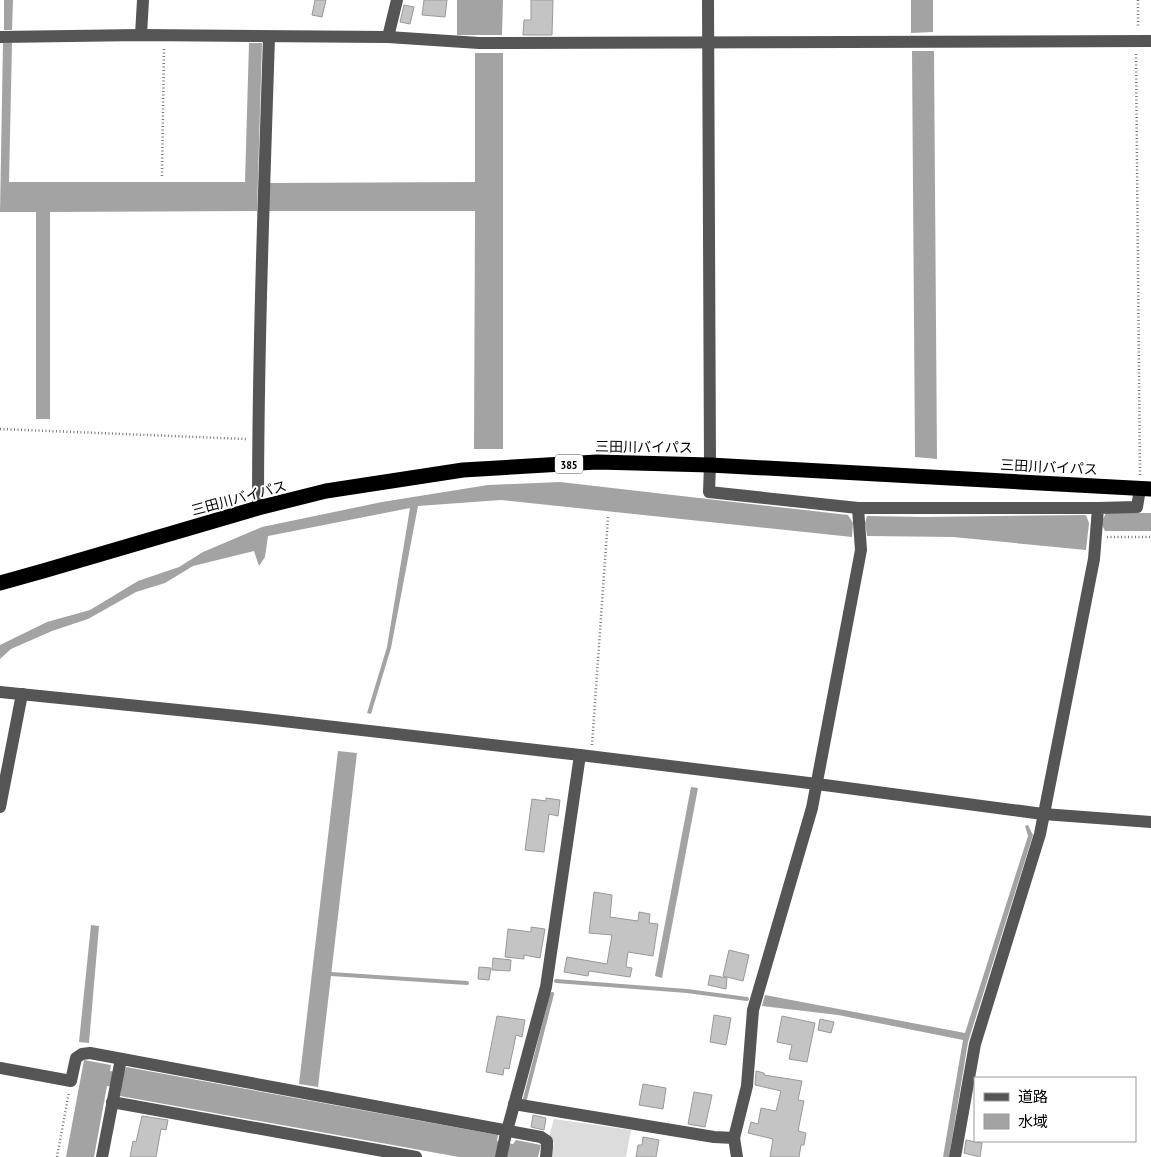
<svg xmlns="http://www.w3.org/2000/svg" width="1151" height="1157" font-family="'PT Sans Narrow','Noto Sans JP',sans-serif">
<style>
.green{fill:#dcdcdc}
.water{fill:#a3a3a3}
.lines{fill:none;stroke-linecap:round;stroke-linejoin:round}
.stream{stroke:#a3a3a3;stroke-width:4}
.building{fill:#c4c4c4;stroke:#999}
.path{stroke:#777;stroke-width:2.5;stroke-dasharray:1 2.5;stroke-linecap:butt}
.minor{stroke:#555;stroke-width:12}
.highway{stroke:#000;stroke-width:15}
.labels{text-anchor:middle;dominant-baseline:central;stroke-width:4;stroke-linejoin:round;paint-order:stroke}
.shield{fill:#fff;stroke:#4c4c4c;stroke-width:1}
.shield-label{font-size:12px;font-weight:bold;fill:#000}
.street-label{font-size:14px;fill:#000;stroke:#fff}
</style>
<rect width="100%" height="100%" fill="#fff"/>
<!-- green -->
<path class="green" d="M554 1119 631 1130 626 1157H551L554 1143 549 1137Z"/>
<!-- water -->
<g class="water">
<path d="M4 0H13L12 30H4Z"/>
<path d="M457 0H503L502 35H457Z"/>
<path d="M911 0H933V32L911 33Z"/>
<path d="M3 43H12L9 182H245L249 43H262L257 211 50 212V419H36V212H0Z"/>
<path d="M912 51H934L937 459 915 457Z"/>
<path d="M475 53H503V449H474L475 211H267L268 183 475 182Z"/>
<path d="M560 482 848 515 853 523 852 537 501 500 418 506 391 648 371 714 367 713 387 647 410 508 268 536 265 557 259 566 254 551 193 566 165 583 136 592 88 619 52 631 11 649 0 659V645L47 622 90 610 138 581 179 567 203 552 262 527 382 502 488 485Z"/>
<path d="M1106 513H1151V531H1105L1101 523Z"/>
<path d="M1086 515 1089 523 1086 550 953 537 867 536 865 523 867 516 925 517Z"/>
<path d="M338 751 357 753 318 1087 299 1084Z"/>
<path d="M691 787 698 788 662 978 655 976Z"/>
<path d="M1028 825 1033 835 968 1042 949 1157H943L963 1040 838 1015 762 1006 765 995 965 1033 1028 836 1025 826Z"/>
<path d="M91 925 99 926 89 1043 79 1042Z"/>
<path d="M84 1060 111 1065 110 1071 124 1073 126 1067 498 1135 497 1141 513 1144 516 1140 541 1145 538 1157H459L120 1096 121 1088 107 1086 94 1157H66Z"/>
</g>
<g class="lines">
<!-- stream -->
<g class="stream">
<path d="M331 974 467 983"/>
<path d="M556 981 687 991 747 999"/>
<path d="M525 1099 552 994"/>
</g>
</g>
<!-- building -->
<g class="building">
<path d="M315 0H326L322 17 312 15Z"/>
<path d="M424 0H447L445 17 422 15Z"/>
<path d="M531 0H553L552 35H523L524 20H531Z"/>
<path d="M404 5 414 7 410 24 400 22Z"/>
<path d="M546 798 560 800 558 816 549 814 544 852 525 850 532 799 546 801Z"/>
<path d="M594 892 612 895 610 917 638 921 639 912 650 914 649 923 658 924 653 956 628 952 626 967 632 968 630 977 589 971 588 976 564 972 567 957 607 964 612 935 589 933Z"/>
<path d="M531 927 545 929 540 958 524 955V959L505 957 508 929 531 932Z"/>
<path d="M729 950 749 955 743 981 723 976Z"/>
<path d="M493 958 511 960 510 971 492 970Z"/>
<path d="M479 967 491 968 489 980 478 979Z"/>
<path d="M710 975 727 978 726 989 708 985Z"/>
<path d="M714 1015 731 1018 726 1045 710 1042Z"/>
<path d="M497 1016 525 1020 522 1037 516 1035 509 1069 504 1068 503 1075 486 1072Z"/>
<path d="M782 1016 815 1023 807 1062 789 1059 792 1045 777 1042Z"/>
<path d="M820 1019 834 1022 831 1033 818 1030Z"/>
<path d="M756 1071 764 1073V1075L802 1081 798 1100 804 1101 798 1131 806 1133 804 1145H801L799 1157H770L773 1139 748 1133 751 1122 758 1124 761 1108 776 1111 781 1091 755 1085Z"/>
<path d="M643 1084 666 1088 663 1109 639 1105Z"/>
<path d="M694 1092 712 1095 705 1127 688 1124Z"/>
<path d="M533 1115 546 1118 544 1130 531 1127Z"/>
<path d="M142 1116 168 1120 166 1130 161 1129 156 1157H130L133 1141 136 1142Z"/>
<path d="M643 1137 659 1140 656 1157H636L638 1145H642Z"/>
<path d="M966 1140 982 1143 980 1157 964 1153Z"/>
</g>
<g class="lines">
<!-- path -->
<g class="path">
<path d="M1138 0V28"/>
<path d="M1136 54 1140 476"/>
<path d="M162 176 164 47"/>
<path d="M0 429 246 439"/>
<path d="M1107 537H1151"/>
<path d="M592 745 608 517"/>
<path d="M57 1157 69 1092"/>
</g>
<!-- minor -->
<g class="minor">
<path d="M708 0 710 465 709 492 858 508 861 550 812 808 753 1010 747 1086 734 1138 737 1157"/>
<path d="M141 35 143 0"/>
<path d="M0 37 141 35 388 37 479 43 1151 41"/>
<path d="M388 37 397 0"/>
<path d="M258 508C258 351 264 194 269 37"/>
<path d="M858 508H1098"/>
<path d="M0 692 247 717 580 755 817 784 1043 814 1151 822"/>
<path d="M0 807 22 694"/>
<path d="M0 1068 71 1081 76 1058 82 1054 90 1053 541 1137 547 1141V1147L546 1157"/>
<path d="M112 1102 416 1157"/>
<path d="M514 1104 714 1137 734 1138"/>
<path d="M102 1157 121 1059"/>
<path d="M501 1157 505 1138 546 987 580 755"/>
<path d="M955 1157 975 1044 1040 834 1094 559 1098 508 1137 507 1140 489"/>
</g>
<!-- highway -->
<path class="highway" d="M0 583 43 571 258 508 326 491 463 470 597 462 710 465 1151 489"/>
</g>
<g class="labels">
<!-- shield labels -->
<rect class="shield" x="555" y="454.5" width="28" height="19" rx="4"/>
<g class="shield-label">
<text x="569" y="464">385</text>
</g>
<!-- street labels -->
<g class="street-label">
<text transform="translate(644 447) rotate(1)">三田川バイパス</text>
<text transform="translate(1049 467) rotate(3)">三田川バイパス</text>
<text transform="translate(239 498) rotate(-15)">三田川バイパス</text>
</g>
</g>
<!-- legend -->
<rect x="974" y="1077" width="162" height="65" fill="#ffffff" stroke="#999999"/>
<rect x="984" y="1093" width="25" height="8" fill="#555555" stroke="#999999"/>
<text x="1018" y="1102" font-size="15" fill="#000000">道路</text>
<rect x="984" y="1114" width="25" height="15" fill="#a3a3a3" stroke="#999999"/>
<text x="1018" y="1127" font-size="15" fill="#000000">水域</text>
</svg>
